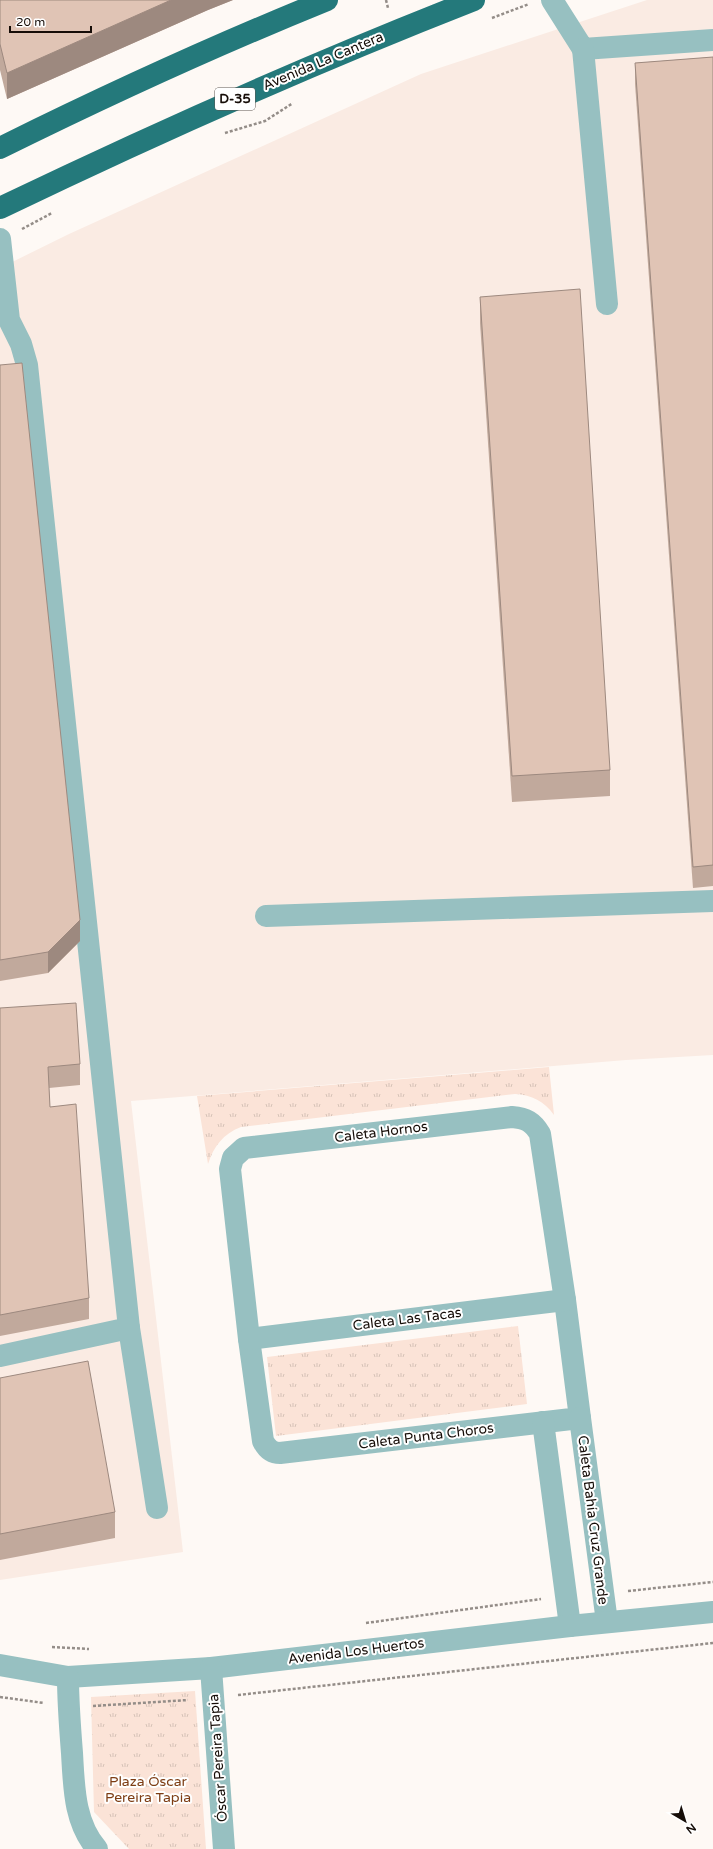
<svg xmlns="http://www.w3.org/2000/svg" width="713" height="1849" font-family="'Varela Round',sans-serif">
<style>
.built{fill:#faebe3}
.park{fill:url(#park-tufts)}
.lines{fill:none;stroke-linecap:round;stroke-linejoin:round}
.path{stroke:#948d88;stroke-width:2.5;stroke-dasharray:3 2;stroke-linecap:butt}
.minor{stroke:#97c0c1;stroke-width:22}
.highway{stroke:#24797b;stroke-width:22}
.wall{fill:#c1a99c}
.shaded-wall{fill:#9d897f}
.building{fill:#e0c4b5;stroke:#9d897f}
.labels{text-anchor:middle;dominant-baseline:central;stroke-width:4;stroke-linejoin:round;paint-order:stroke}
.shield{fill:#fff;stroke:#5c5652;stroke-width:1}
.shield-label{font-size:13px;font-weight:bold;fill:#160d08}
.street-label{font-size:14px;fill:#160d08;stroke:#fff}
.park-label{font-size:14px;fill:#7d3d14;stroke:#fff}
</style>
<defs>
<pattern id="park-tufts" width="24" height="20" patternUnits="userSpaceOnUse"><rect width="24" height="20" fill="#fbe3d7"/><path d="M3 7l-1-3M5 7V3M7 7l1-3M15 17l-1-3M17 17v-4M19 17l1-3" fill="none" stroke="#d6c2b7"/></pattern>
</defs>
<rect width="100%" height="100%" fill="#fef9f5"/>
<!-- built -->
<path class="built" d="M647 0H713V1055L626 1060 131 1101 183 1552 0 1580V268L69 234 421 74Z"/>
<!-- park -->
<g class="park">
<path d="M549 1067 554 1115C544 1101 532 1095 515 1094L241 1127C223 1134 214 1146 208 1164L197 1096Z"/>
<path d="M518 1326 527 1404 276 1436 267 1357Z"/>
<path d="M195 1691 206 1849H129L94 1812 91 1697Z"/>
</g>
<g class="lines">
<!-- path -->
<g class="path">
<path d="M386 0 388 8"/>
<path d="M492 18 529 4"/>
<path d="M225 133 265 121 293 103"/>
<path d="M22 229 52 213"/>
<path d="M628 1591 713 1582"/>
<path d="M366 1623 541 1599"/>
<path d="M52 1647 89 1649"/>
<path d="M238 1695 713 1643"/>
<path d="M0 1697 44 1703"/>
<path d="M93 1706 188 1700"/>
</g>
<!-- minor -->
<g class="minor">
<path d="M552 0 583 49 713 40"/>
<path d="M583 49 607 304"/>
<path d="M0 239 9 320 21 344 27 365 129 1328 0 1356"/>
<path d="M266 916 713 901"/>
<path d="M512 1117C526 1118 533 1122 540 1134L565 1300 580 1418 280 1453C272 1453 267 1449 263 1441L249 1339 230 1169 233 1158 244 1148Z"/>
<path d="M129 1328 157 1508"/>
<path d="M249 1339 565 1300"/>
<path d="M580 1418 607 1622"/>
<path d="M543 1422 570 1626"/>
<path d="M0 1665 68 1677 211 1668 570 1626 713 1612"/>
<path d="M211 1668 224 1849"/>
<path d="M68 1677C68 1702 70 1728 72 1753 74 1787 74 1822 97 1849"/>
</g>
<!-- highway -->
<g class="highway">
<path d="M0 148C107 95 216 45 327 0"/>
<path d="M0 208C156 133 313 63 474 0"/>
</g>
</g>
<!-- wall -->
<g class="wall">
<path d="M0 0H233L208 10 7 99 0 70Z"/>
<path d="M713 57V886L693 888 635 84V63Z"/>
<path d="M480 297 610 770V796L512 802 480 323Z"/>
<path d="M0 365 80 941 48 973 0 981Z"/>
<path d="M0 1008 80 1064V1085L49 1088 50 1107 89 1298V1319L0 1336Z"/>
<path d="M0 1378 115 1512V1538L0 1560Z"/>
</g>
<!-- shaded-wall -->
<g class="shaded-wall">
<path d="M171 0H233L208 10 7 99V73Z"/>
<path d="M80 920V941L48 973V952Z"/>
</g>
<!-- building -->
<g class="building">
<path d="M0 0H171L7 73 0 44Z"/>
<path d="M713 57V865L693 867 635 63Z"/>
<path d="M580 289 610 770 512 776 480 297Z"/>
<path d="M22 363 80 920 48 952 0 960V365Z"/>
<path d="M76 1003 80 1064 48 1067 50 1107 76 1104 89 1298 0 1315V1008Z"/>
<path d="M88 1361 115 1512 0 1534V1378Z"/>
</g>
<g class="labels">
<!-- shield labels -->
<rect class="shield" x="215" y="88" width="40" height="22" rx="3"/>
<g class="shield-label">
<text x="235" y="99">D-35</text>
</g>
<!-- street labels -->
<g class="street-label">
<text transform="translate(323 61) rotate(-23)">Avenida La Cantera</text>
<text transform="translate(381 1132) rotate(-7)">Caleta Hornos</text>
<text transform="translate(407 1319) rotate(-7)">Caleta Las Tacas</text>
<text transform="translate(426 1436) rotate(-7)">Caleta Punta Choros</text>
<text transform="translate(593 1520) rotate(83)">Caleta Bahía Cruz Grande</text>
<text transform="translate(356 1651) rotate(-7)">Avenida Los Huertos</text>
<text transform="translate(218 1758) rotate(-94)">Óscar Pereira Tapia</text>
</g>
<!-- park labels -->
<g class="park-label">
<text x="148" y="1781">Plaza Óscar<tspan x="148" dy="16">Pereira Tapia</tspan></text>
</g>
</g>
<!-- north arrow -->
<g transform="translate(685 1821) rotate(142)" stroke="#ffffff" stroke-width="3" paint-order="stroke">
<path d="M0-3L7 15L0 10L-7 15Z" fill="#160d08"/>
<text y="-6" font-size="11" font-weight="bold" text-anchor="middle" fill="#160d08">N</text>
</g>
<!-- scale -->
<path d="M10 26v6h81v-6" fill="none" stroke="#160d08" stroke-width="2"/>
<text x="16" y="26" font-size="12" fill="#160d08" stroke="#ffffff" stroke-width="3" paint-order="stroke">20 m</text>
</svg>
